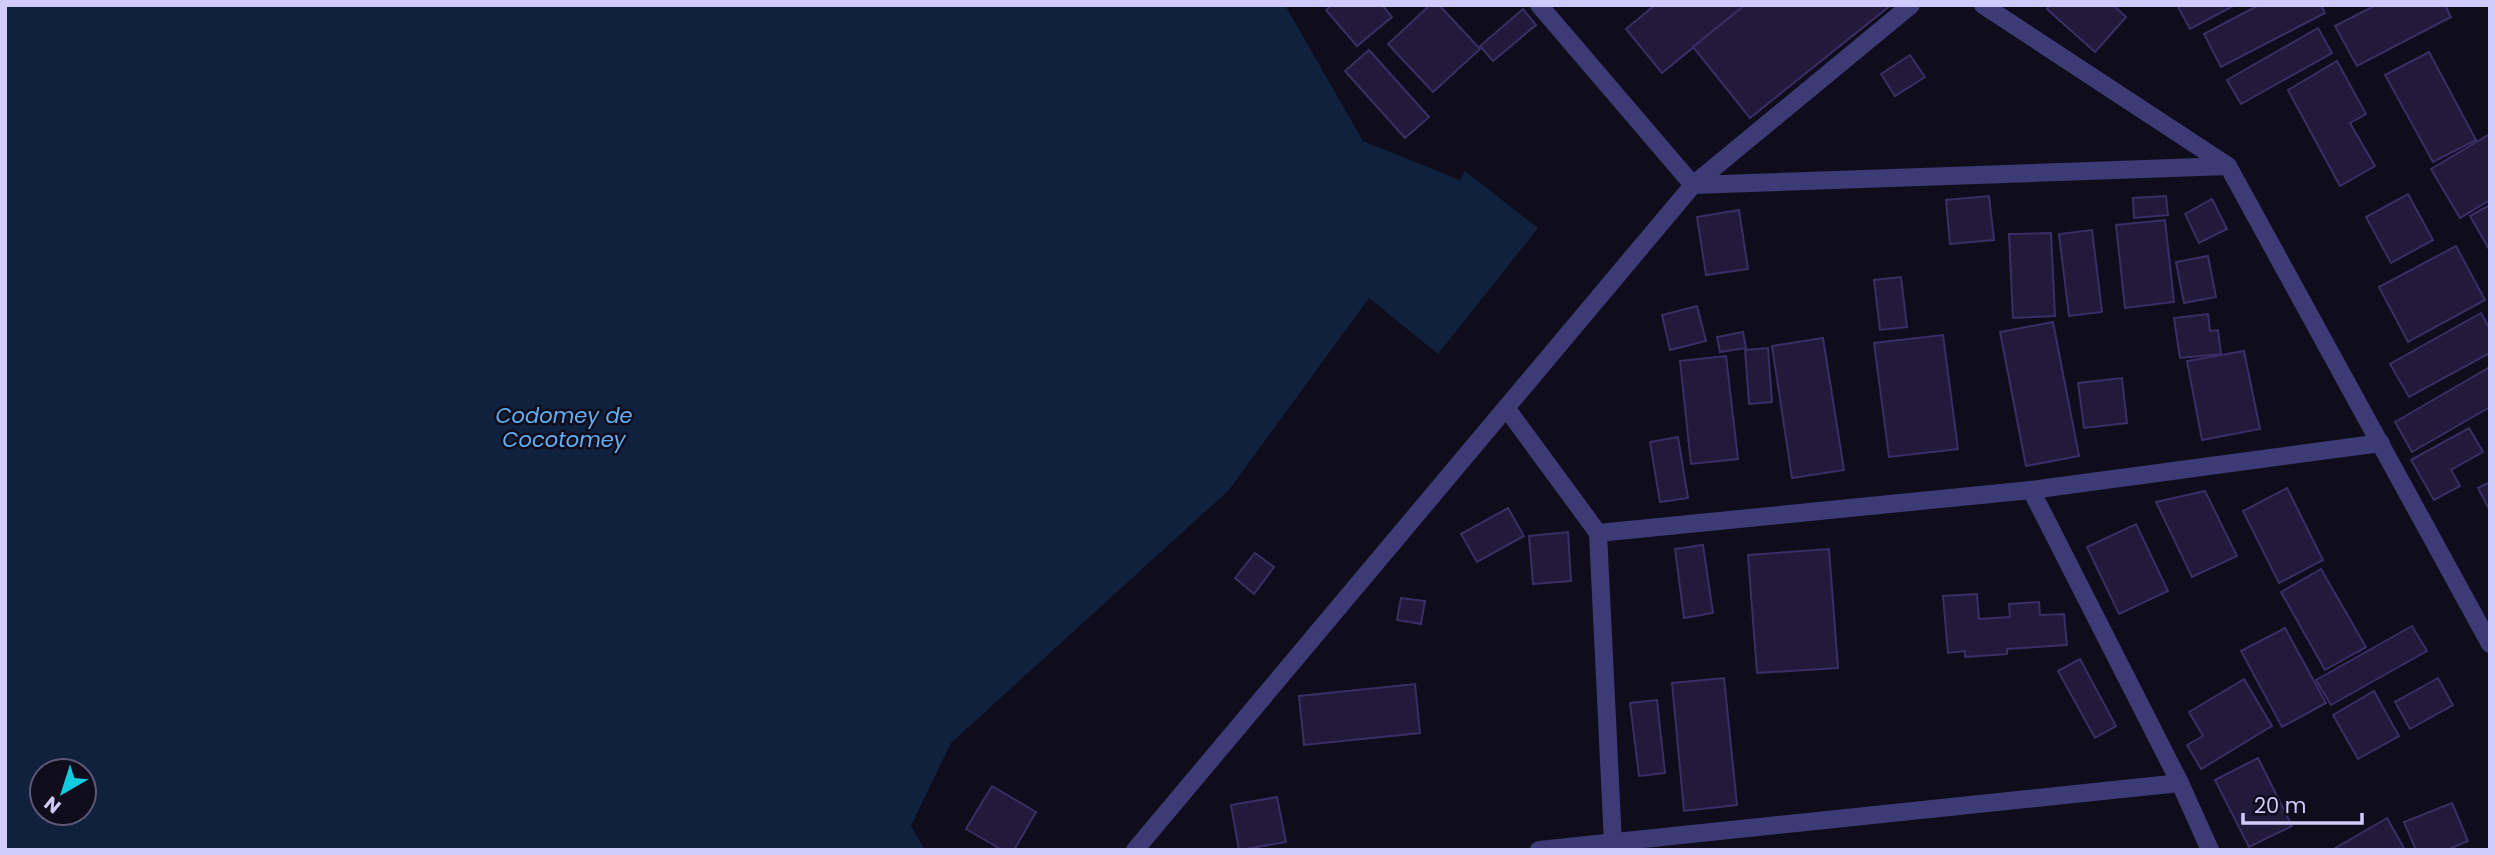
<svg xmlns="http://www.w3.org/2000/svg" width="2495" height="855" font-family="Poppins,sans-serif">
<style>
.water{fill:#0f213d;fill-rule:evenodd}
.building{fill:#211a3a;stroke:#392e65;stroke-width:2}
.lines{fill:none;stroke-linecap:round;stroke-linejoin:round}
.minor{stroke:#3d3b76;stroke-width:18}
.labels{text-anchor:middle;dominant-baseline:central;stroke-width:5;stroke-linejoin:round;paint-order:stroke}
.water-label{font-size:21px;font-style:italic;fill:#61aff3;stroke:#0f0c1b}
</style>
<rect width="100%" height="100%" fill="#0f0c1b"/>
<!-- water -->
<path class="water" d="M5 5H1285L1363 141 1460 180 1465 171 1538 228 1438 354 1369 298 1229 490 951 743 911 826 925 850H5ZM42 771H84V813H42Z"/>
<!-- building -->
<g class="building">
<path d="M1332 5H1382L1392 17 1357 46 1326 10Z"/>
<path d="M1430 5H1439L1480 49 1433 92 1388 44Z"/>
<path d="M1655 5H1745L1662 73 1626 29Z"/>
<path d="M1745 5H1891L1750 118 1693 47Z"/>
<path d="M2050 5H2113L2126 17 2095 52 2047 9Z"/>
<path d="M2177 5H2235L2190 29Z"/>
<path d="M2259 5H2321L2325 13 2221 67 2204 34Z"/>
<path d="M2376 5H2445L2451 17 2357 66 2335 26Z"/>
<path d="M1523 9 1536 25 1493 61 1480 46Z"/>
<path d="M2318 28 2332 53 2241 104 2227 80Z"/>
<path d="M1369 50 1429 117 1405 138 1345 71Z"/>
<path d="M2429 52 2476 140 2433 162 2385 75Z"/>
<path d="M1910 55 1925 77 1895 96 1881 74Z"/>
<path d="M2337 61 2366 114 2350 123 2375 166 2340 186 2288 90Z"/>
<path d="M2490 134V200L2460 218 2431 169Z"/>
<path d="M2408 194 2433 240 2391 263 2366 217Z"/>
<path d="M1989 196 1994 240 1950 244 1946 200Z"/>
<path d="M2166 196 2168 215 2134 218 2133 198Z"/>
<path d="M2212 199 2227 229 2199 243 2185 214Z"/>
<path d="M2490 205V251L2470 216Z"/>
<path d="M1739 210 1748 269 1706 275 1697 217Z"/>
<path d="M2165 220 2174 302 2125 308 2116 225Z"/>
<path d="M2092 230 2102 312 2069 316 2059 234Z"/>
<path d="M2051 233 2055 316 2013 318 2009 234Z"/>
<path d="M2456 246 2485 300 2408 342 2379 287Z"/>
<path d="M2208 256 2216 297 2184 303 2176 262Z"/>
<path d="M1901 277 1907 327 1880 330 1874 280Z"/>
<path d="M1697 306 1706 341 1670 350 1662 315Z"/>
<path d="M2481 313 2490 329V353L2409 397 2390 364Z"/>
<path d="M2208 314 2210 331 2218 330 2221 354 2180 358 2174 318Z"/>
<path d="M2053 322 2079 456 2026 466 2000 332Z"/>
<path d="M1743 332 1746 348 1720 352 1717 337Z"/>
<path d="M1943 335 1958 449 1889 457 1874 343Z"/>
<path d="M1823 338 1844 470 1792 478 1772 346Z"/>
<path d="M1768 348 1772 402 1749 404 1745 350Z"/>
<path d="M2244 351 2260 429 2202 440 2187 361Z"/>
<path d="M1726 356 1738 459 1691 464 1680 361Z"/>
<path d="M2490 367V407L2412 452 2395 422Z"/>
<path d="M2122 378 2127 423 2084 428 2078 383Z"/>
<path d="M2469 428 2483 452 2451 470 2460 486 2434 500 2411 460Z"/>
<path d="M1678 437 1688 498 1660 502 1650 442Z"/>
<path d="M2490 482V511L2478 488Z"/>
<path d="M2287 488 2323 560 2279 583 2243 511Z"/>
<path d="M2205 491 2237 556 2192 577 2156 502Z"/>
<path d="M1508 508 1524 536 1477 562 1461 534Z"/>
<path d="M2136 524 2168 591 2119 614 2087 547Z"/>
<path d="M1568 532 1571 581 1533 584 1529 536Z"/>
<path d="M1703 545 1713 613 1684 618 1675 549Z"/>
<path d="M1829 549 1838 668 1757 673 1748 555Z"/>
<path d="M1255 553 1274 567 1254 594 1235 578Z"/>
<path d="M2321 569 2366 647 2325 670 2281 592Z"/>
<path d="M1977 594 1979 619 2010 617 2009 604 2039 602 2040 615 2064 614 2067 645 2007 649V654L1965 657V651L1948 653 1943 596Z"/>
<path d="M1401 598 1425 601 1421 624 1397 620Z"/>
<path d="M2412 626 2427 651 2331 705 2316 680Z"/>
<path d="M2285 628 2326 703 2282 727 2241 651Z"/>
<path d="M2080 659 2116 726 2095 738 2058 671Z"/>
<path d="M1724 678 1737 805 1684 811 1672 683Z"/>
<path d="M2438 678 2453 705 2410 729 2395 702Z"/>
<path d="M2244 679 2272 726 2201 769 2187 745 2203 736 2189 712Z"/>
<path d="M1415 684 1420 733 1304 745 1299 696Z"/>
<path d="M2374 691 2399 736 2358 759 2333 715Z"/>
<path d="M1657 700 1665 773 1639 776 1630 703Z"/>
<path d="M2258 758 2292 826 2249 847 2215 780Z"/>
<path d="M992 786 1036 812 1014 850H1002L966 829Z"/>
<path d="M1277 797 1286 842 1239 850 1231 805Z"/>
<path d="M2452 803 2468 841 2447 850H2416L2404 822Z"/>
<path d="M2387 818 2405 850H2332Z"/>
</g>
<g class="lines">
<!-- minor -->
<g class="minor">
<path d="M1539 5 1693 185"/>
<path d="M1983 5 2228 166 2490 644"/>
<path d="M1693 185 2228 166"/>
<path d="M1507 409 1598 533 1613 843"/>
<path d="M2031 490 2180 783 2210 850"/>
<path d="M1598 533 2031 490 2381 443"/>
<path d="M1135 850 1693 185 1911 5"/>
<path d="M1539 850 2180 783"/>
</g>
</g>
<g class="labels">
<!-- water labels -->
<g class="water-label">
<text x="564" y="415">Codomey de<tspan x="564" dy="24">Cocotomey</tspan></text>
</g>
</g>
<!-- border -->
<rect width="2495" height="855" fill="none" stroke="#d0cbfb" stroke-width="14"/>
<!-- north arrow -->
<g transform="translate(63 792) rotate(219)"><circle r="33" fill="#0f0c1b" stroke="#5c5875" stroke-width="2"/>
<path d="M0-5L12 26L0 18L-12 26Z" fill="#12cbe0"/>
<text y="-10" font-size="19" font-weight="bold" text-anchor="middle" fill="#d0cbfb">N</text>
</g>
<!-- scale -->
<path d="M2243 813v10h119v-10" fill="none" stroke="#d0cbfb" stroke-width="3.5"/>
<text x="2254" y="813" font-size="21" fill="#d0cbfb" stroke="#0f0c1b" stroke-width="5" paint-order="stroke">20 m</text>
</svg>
